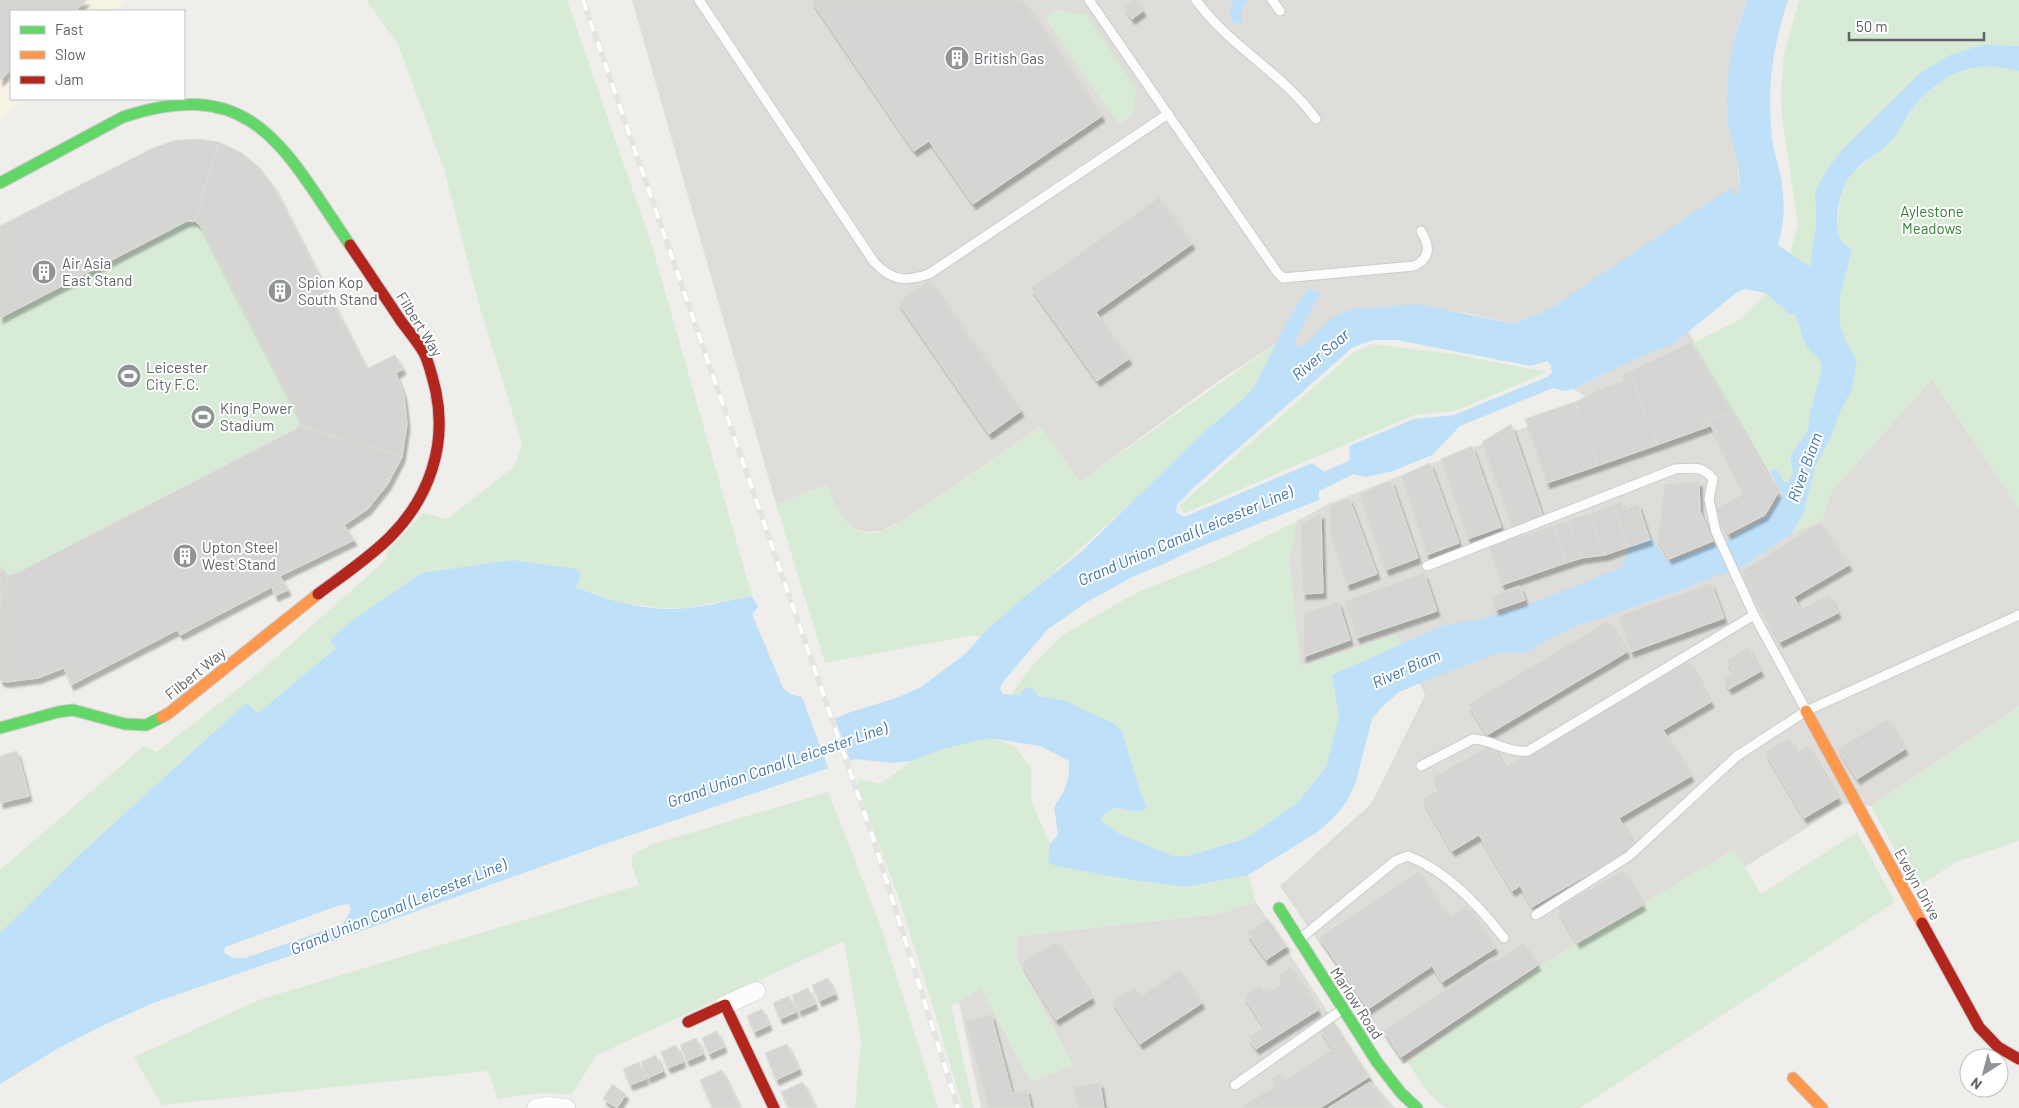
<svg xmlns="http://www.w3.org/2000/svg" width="2019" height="1108" font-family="Barlow,sans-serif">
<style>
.commercial{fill:#f7f3e4}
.industrial{fill:#dfddda}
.green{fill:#d8ebd6}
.water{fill:#bfe0f9;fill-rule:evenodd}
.pier{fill:#efeeea}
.building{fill:#d6d5d3;stroke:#deddd9;filter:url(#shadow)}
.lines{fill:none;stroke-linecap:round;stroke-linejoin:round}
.lane-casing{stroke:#cbcccc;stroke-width:11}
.street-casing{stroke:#cbcccc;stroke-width:19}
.fast-casing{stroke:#cacacb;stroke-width:13}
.slow-casing{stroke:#cacacb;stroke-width:13}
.jam-casing{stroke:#cacacb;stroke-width:13}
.lane{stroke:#fdfcfc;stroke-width:9}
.street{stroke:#fdfcfc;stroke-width:18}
.fast{stroke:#63d668;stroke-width:11}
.slow{stroke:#ff974d;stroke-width:11}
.jam{stroke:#b3261e;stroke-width:11}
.rail-casing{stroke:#e4e4e4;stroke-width:5.5}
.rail{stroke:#fff;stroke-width:4;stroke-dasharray:11;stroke-linecap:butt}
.labels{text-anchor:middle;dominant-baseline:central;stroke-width:4;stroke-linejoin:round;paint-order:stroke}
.poi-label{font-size:15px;fill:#5f6368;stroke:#fff;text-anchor:start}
.park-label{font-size:15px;fill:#348238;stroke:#fff}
.street-label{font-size:15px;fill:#5f6368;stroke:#fff}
.water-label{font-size:16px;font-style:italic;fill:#4174aa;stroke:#fff}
</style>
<defs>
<filter id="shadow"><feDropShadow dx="3" dy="5.5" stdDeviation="1" flood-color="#0004"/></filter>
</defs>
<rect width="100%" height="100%" fill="#efeeea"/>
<!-- commercial -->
<path class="commercial" d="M0 0H126L114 11H11V99H22L0 120Z"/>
<!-- industrial -->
<g class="industrial">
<path d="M632 0H1231L1230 4 1242 21V8L1250 0H1747L1736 30 1728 79 1738 166 1739 190 1735 198 1730 189 1551 308 1515 324 1467 313 1398 306 1366 308 1347 310 1330 319 1308 342 1298 347 1294 343 1319 293 1308 288 1293 311 1277 343 1218 381 1080 482 1040 427 901 521 882 531 865 532 856 529 842 519 836 509 827 485 776 504Z"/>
<path d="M1688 331 1782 494 1767 517 1723 541 1746 565 1792 533 1822 520 1831 492 1932 379 2019 508V706L1871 806 1844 804 1745 867 1734 850 1546 962 1403 1065 1280 886 1371 804 1425 695 1396 634 1300 666 1289 560 1297 521 1330 503 1593 401 1573 389 1633 360 1673 344Z"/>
<path d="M1256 902 1374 1083 1395 1108H981L959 1002 981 988 1031 1082 1073 1065 1018 962V936L1218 914Z"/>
</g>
<!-- green -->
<g class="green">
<path d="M366 0H567L652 246 752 596 685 608H661L622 603 583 590 512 560 452 570 375 606 350 622 336 648 258 713 246 703 79 855 0 933V870L144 746 157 752 262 670 388 558 385 554 423 513 447 519 515 466 522 444 478 301 444 169 397 42Z"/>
<path d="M1799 0H2019V46L1983 45 1919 74 1840 152 1824 174 1815 192 1816 224 1810 267 1790 254 1798 225 1782 117 1781 95 1784 54Z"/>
<path d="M1056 10 1087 15 1136 89 1133 115 1119 125 1045 18Z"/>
<path d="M1971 67H2005L2019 71V508L1932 379 1831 492 1822 520 1792 533 1804 512 1815 467 1831 437 1840 412 1852 389 1857 360 1845 340 1840 324V296L1851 252 1840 239 1837 229 1841 193 1850 175 1890 142 1917 103 1942 79Z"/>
<path d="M197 139C234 145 252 157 274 187L367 368 395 355 403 369 396 373C401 389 408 407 407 425 406 456 391 490 367 510 360 515 352 520 344 525L354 540 281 576 288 590 275 596 272 587 180 635 176 630 71 685 63 668C44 676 22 685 0 680V226L152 149 173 141Z"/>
<path d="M1766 293 1789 314H1794C1801 324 1800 335 1806 345 1811 355 1820 355 1822 367L1810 413 1808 430 1790 456 1793 474 1788 482H1784L1781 475 1775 469 1770 472 1691 344 1739 320Z"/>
<path d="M1277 343 1254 387 1244 398 1203 433 1151 485 982 637 974 635 825 663 776 504 827 485C836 508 849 540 880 532 887 530 894 525 901 521L1041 427 1080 482Z"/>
<path d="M1372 344 1453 354 1547 372 1455 411 1414 415 1185 513 1181 510 1180 505 1354 352Z"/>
<path d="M1297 521 1289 560 1300 666 1396 634 1401 644 1333 675 1339 716 1326 767 1298 802 1253 834 1244 839 1188 856H1173L1118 833 1101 821 1102 816 1112 809H1124L1136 812 1147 808 1140 791 1122 731 1113 723 1064 700 1038 696 1035 693 1011 695 1031 667 1063 635 1134 594 1219 560Z"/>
<path d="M2019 706V841L1956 862 1916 888 1871 806Z"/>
<path d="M996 739 1014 746 1031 767V801L1050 844 1048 862 1133 880 1186 887 1248 875 1256 902 1218 914 1018 936V962L1073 1065 1031 1082 981 988 959 1002 951 1005 974 1108H963L934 1010 898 896 858 789V779L879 784C892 777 901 768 912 761 934 748 971 740 996 739Z"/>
<path d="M828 792 881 927 938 1108H855L861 1041 844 941 597 1055 571 1095C542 1091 526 1094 498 1099L488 1071 162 1105 134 1057 259 1000 639 885 631 864 633 855 650 845Z"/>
<path d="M1857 832 1895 902 1580 1108H1446L1429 1094 1407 1062 1546 962 1734 849 1761 894Z"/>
</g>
<!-- water -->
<g class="water">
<path d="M1231 0H1250L1242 8V22L1231 23 1230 10Z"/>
<path d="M1747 0H1788C1772 49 1767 88 1772 139 1774 155 1780 169 1782 184 1785 206 1784 224 1778 245L1810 267 1816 224 1815 192 1824 174 1840 152 1919 74 1950 55 1983 45 2019 46V71C1977 60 1946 70 1917 103 1906 115 1900 132 1889 143 1877 155 1861 162 1851 175 1840 187 1834 221 1839 236 1841 242 1848 246 1852 250L1840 296V324L1845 340 1857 360 1852 389 1840 412 1831 437 1815 467 1804 512 1792 533 1746 565 1640 605 1576 626 1546 640 1526 653H1500L1465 665 1399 692 1381 708 1372 719 1356 782 1347 801 1337 814 1319 831 1248 875 1186 887 1133 880 1056 866 1048 862 1050 844 1058 834 1054 807C1064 793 1071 778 1069 761L1040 746 996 739 980 740 942 749 912 761 893 763 855 759 602 845 350 935 153 1003 106 1024 57 1049 0 1084V933L79 855 246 703 258 713 336 648 330 640 350 622 422 573 512 560 576 569 581 575 576 587C610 602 650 612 687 608 709 606 730 600 752 596L758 607 752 614 783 688 790 694 802 697 815 727 848 713 896 698 921 687 964 655 987 630 1022 599 1082 551 1203 433 1244 398 1254 387 1293 311 1308 288 1320 293 1294 343 1298 347 1308 342 1330 319 1347 310 1366 308 1418 304 1515 324 1551 308 1730 188 1736 197C1747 171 1728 141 1727 114 1726 87 1729 55 1737 29 1740 19 1744 10 1747 0ZM1745 289 1766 293 1789 314H1794C1801 324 1800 335 1806 345 1811 355 1820 355 1822 367L1810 413 1808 430 1790 456 1793 474 1788 482H1784L1781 475 1775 468 1770 472 1782 494 1767 517 1723 541 1667 562 1653 538 1629 546 1622 567 1538 601 1478 620 1444 625 1332 675 1339 716 1326 767 1298 802 1253 834 1244 839 1188 856H1173L1118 833 1101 821 1102 816C1105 814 1109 810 1112 809 1125 805 1136 817 1147 808L1140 791 1122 731 1113 723 1064 700 1038 696 1031 687 1025 688 1020 695 1003 694 1000 689 1002 683 1048 629 1087 602 1134 576 1164 564 1197 548 1319 500V491L1353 474 1366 477 1393 471 1432 455 1460 426 1553 388 1565 391 1573 389 1633 360 1673 344 1736 293ZM1373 340H1396L1531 366 1547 361 1551 365 1552 373 1547 377 1454 415 1414 419 1349 446 1350 460 1324 472 1312 463 1184 517 1176 512 1177 505 1192 489 1353 347ZM349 904 351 910 343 924 245 958C237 958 230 959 224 952L225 947 337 906Z"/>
</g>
<!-- pier -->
<path class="pier" d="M801 694 804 695 817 724 834 716 851 763 829 771Z"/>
<!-- building -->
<g class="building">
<path d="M0 0H87L75 11H11V70L0 81Z"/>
<path d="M811 0H1023L1102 116 973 204 929 141 914 151Z"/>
<path d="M1133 0H1136L1143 11 1132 19 1124 7Z"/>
<path d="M197 139 219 142 195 221H187L0 318V226L151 149 173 141Z"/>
<path d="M219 142 242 153 260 168 274 187 367 369 395 355 403 369 396 373 404 396 407 424 402 457 299 425V418L201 227 195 221Z"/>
<path d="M1159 197 1192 244 1096 312 1129 359 1097 381 1031 288Z"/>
<path d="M930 280 1021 411 989 434 898 302Z"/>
<path d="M1691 342 1732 411 1708 420 1710 426 1657 445 1630 371Z"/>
<path d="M1630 371 1657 445 1597 466 1575 402 1602 388 1623 381 1621 375Z"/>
<path d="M1575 402 1597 466 1547 483 1525 419Z"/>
<path d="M1732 411 1778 493 1765 515 1728 534 1715 509 1745 493 1708 420Z"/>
<path d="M1511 424 1543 517 1512 527 1482 442Z"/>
<path d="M299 425 402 457 388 484 368 509 344 525 354 540 280 576 288 590 275 596 272 587 180 635 177 630 71 685 64 668 38 678 6 682 0 680V601L8 575 17 573 296 429Z"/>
<path d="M1472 446 1501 527 1468 539 1441 459Z"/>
<path d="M1430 463 1459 543 1427 555 1401 476Z"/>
<path d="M1391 480 1418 558 1386 570 1359 494Z"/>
<path d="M1699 481 1700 511 1713 541 1669 559 1657 538 1665 484Z"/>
<path d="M1349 498 1377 574 1347 585 1330 532 1329 506Z"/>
<path d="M1622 502 1624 509 1638 504 1650 540 1628 547 1613 505Z"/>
<path d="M1613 505 1628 547 1605 555 1590 513Z"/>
<path d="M1321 513 1323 593 1303 594 1300 524Z"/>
<path d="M1590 513 1605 555 1582 558 1569 520Z"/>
<path d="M1569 520 1582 558 1566 563 1553 525Z"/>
<path d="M1820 522 1849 565 1794 597 1800 609 1829 595 1838 613 1780 642 1742 571Z"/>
<path d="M1553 525 1566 563 1502 585 1489 547Z"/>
<path d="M0 565 4 574 8 575 0 601Z"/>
<path d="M1424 573 1437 611 1357 638 1344 601Z"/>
<path d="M1711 583 1724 618 1631 652 1618 616Z"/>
<path d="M1520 586 1525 600 1496 610 1491 596Z"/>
<path d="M1338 601 1350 640 1303 657 1304 614Z"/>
<path d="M1608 621 1627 652 1487 735 1468 704Z"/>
<path d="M1748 648 1761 671 1729 689 1723 679 1734 673 1726 660Z"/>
<path d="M1688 661 1711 702 1663 730 1691 776 1619 818 1635 847 1532 907 1520 886 1512 891 1479 835 1452 851 1422 799 1440 789 1433 777 1492 744 1505 767Z"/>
<path d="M1887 719 1905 749 1857 779 1838 749Z"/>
<path d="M1789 738 1797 752 1808 746 1838 798 1804 818 1765 752Z"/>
<path d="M17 751 29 796 0 803V756Z"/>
<path d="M1623 870 1643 905 1577 943 1557 908Z"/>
<path d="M1418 871 1449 917 1467 905 1495 948 1442 982 1432 966 1368 1009 1319 937Z"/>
<path d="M1268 919 1287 946 1266 960 1247 933Z"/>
<path d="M1057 941 1092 998 1056 1020 1021 963Z"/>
<path d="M1523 943 1538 965 1401 1057 1384 1031 1492 958 1495 962Z"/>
<path d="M1291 967 1318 1010 1256 1049 1248 1037 1264 1027 1244 996 1260 986 1265 994 1283 983 1278 976Z"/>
<path d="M1180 970 1202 1003 1140 1044 1112 1001 1135 987 1141 996Z"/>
<path d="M828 978 835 994 819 1001 812 985Z"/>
<path d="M808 988 815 1004 799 1011 792 995Z"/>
<path d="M789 996 796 1012 780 1019 773 1003Z"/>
<path d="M762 1009 769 1025 754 1032 747 1016Z"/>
<path d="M991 1014 1012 1093 1027 1089 1031 1108H984L988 1106 965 1021Z"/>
<path d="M1333 1021 1369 1077 1320 1108H1240L1275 1086 1271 1080 1281 1073 1285 1080 1333 1049 1320 1029Z"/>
<path d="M717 1031 724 1047 709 1054 702 1038Z"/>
<path d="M696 1038 703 1054 687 1061 680 1045Z"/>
<path d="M787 1044 799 1069 776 1080 765 1053Z"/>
<path d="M676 1045 683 1062 668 1068 661 1052Z"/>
<path d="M656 1055 663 1071 648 1078 641 1062Z"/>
<path d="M639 1062 646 1079 630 1085 623 1069Z"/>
<path d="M722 1070 740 1108H713L700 1080Z"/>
<path d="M803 1082 816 1108H789L781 1092Z"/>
<path d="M1100 1082 1104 1108H1077L1073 1087Z"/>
<path d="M1370 1082 1387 1108H1328Z"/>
<path d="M612 1084 626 1094 617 1108 603 1099Z"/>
</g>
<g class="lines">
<defs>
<g id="lane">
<path d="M699 0 874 262C892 281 905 282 929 274L1168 114"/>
<path d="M1089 0 1277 272 1283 278 1414 266C1431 258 1430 246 1421 231"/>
<path d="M1196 0C1230 47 1284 74 1316 119"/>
<path d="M1272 0 1280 11"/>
<path d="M1427 566 1675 469C1693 468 1702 465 1713 479L1709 499 1716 532 1754 615 1806 710"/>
<path d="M1421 766 1473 739C1493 740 1508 753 1528 751L1754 615"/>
<path d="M1536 915 1629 856 1737 756 1806 711 2019 615"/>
<path d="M1301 938 1395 861 1408 856C1447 871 1479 906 1504 938"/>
<path d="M1235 1085 1343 1009"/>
</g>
<g id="street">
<path d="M725 1005 756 991"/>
<path d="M536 1108 548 1106 566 1108"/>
</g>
<g id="fast">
<path d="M0 183 123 117C255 73 285 151 350 245"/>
<path d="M0 728 58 712 73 710 125 724 146 725 162 717"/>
<path d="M1279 908 1377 1062 1401 1093 1417 1108"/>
</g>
<g id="slow">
<path d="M1806 711 1922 923"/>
<path d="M162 717 169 713 318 594"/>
<path d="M1793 1078 1822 1108"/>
</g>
<g id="jam">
<path d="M318 594C342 576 369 558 390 537 429 498 447 446 436 392 433 380 430 366 425 355 419 343 409 332 401 321 384 296 367 270 350 245"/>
<path d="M1922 923 1979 1027 1998 1047 2019 1059"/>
<path d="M688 1022 725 1005 774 1108"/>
</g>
</defs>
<!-- lane casing -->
<use href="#lane" class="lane-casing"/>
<!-- street casing -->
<use href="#street" class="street-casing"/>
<!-- fast casing -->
<use href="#fast" class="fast-casing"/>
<!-- slow casing -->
<use href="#slow" class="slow-casing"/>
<!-- jam casing -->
<use href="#jam" class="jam-casing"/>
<!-- lane -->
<use href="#lane" class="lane"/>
<!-- street -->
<use href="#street" class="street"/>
<!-- fast -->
<use href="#fast" class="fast"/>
<!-- slow -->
<use href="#slow" class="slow"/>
<!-- jam -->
<use href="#jam" class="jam"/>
<defs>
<path id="rail" d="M583 0 873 838 958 1108"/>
</defs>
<!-- rail casing -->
<use href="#rail" class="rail-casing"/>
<!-- rail -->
<use href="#rail" class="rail"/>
</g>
<!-- icons -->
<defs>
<symbol id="building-disc" viewBox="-11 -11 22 22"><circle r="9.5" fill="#919496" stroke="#fff"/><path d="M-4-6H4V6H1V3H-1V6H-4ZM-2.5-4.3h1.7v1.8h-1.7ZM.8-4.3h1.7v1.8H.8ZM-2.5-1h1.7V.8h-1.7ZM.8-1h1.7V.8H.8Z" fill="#fff"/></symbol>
<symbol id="stadium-disc" viewBox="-11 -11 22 22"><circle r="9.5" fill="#919496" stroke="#fff"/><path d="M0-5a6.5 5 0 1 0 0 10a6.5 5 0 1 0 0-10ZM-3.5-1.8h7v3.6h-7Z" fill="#fff"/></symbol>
</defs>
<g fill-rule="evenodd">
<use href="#building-disc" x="943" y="44" width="28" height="28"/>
<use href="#building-disc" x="30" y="258" width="28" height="28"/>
<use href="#building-disc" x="266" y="277" width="28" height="28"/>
<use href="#stadium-disc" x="115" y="362" width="28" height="28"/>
<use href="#stadium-disc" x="189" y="403" width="28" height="28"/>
<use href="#building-disc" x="171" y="542" width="28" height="28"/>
</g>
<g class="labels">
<!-- poi labels -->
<g class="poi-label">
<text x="974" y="58">British Gas</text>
<text x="62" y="263">Air Asia<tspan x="62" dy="17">East Stand</tspan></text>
<text x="298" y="282">Spion Kop<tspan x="298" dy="17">South Stand</tspan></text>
<text x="146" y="367">Leicester<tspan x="146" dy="17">City F.C.</tspan></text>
<text x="220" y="408">King Power<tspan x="220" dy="17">Stadium</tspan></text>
<text x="202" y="547">Upton Steel<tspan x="202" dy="17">West Stand</tspan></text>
</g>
<!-- park labels -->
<g class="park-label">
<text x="1932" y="211">Aylestone<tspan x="1932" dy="17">Meadows</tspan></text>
</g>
<!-- street labels -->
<g class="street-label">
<text transform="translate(420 324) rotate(58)">Filbert Way</text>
<text transform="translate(195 673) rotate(-39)">Filbert Way</text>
<text transform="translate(1918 884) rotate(61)">Evelyn Drive</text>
<text transform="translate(1357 1003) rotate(57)">Marlow Road</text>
</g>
<!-- water labels -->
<g class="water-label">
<text transform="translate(1320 354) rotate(-40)">River Soar</text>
<text transform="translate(1804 467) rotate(-70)">River Biam</text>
<text transform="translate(1185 535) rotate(-23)">Grand Union Canal (Leicester Line)</text>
<text transform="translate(1406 668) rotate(-24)">River Biam</text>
<text transform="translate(777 764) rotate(-19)">Grand Union Canal (Leicester Line)</text>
<text transform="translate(398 906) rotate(-22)">Grand Union Canal (Leicester Line)</text>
</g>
</g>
<!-- legend -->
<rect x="10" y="10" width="175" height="90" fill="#ffffff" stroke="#bfc1c3"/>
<rect x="20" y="26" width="25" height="8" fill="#63d668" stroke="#bfc1c3"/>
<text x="55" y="35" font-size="15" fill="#5f6368">Fast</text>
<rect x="20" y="51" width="25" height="8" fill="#ff974d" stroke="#bfc1c3"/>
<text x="55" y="60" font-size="15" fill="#5f6368">Slow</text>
<rect x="20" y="76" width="25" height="8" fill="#b3261e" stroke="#bfc1c3"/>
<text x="55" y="85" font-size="15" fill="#5f6368">Jam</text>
<!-- north arrow -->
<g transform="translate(1984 1073) rotate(216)"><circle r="24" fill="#ffffff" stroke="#bfc1c3"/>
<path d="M0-4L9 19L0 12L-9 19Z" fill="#919496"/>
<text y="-8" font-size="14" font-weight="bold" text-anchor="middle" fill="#5f6368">N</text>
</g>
<!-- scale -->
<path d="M1849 32v8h135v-8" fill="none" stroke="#5f6368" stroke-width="2.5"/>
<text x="1856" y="32" font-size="15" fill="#5f6368" stroke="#ffffff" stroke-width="4" paint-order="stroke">50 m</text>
</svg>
